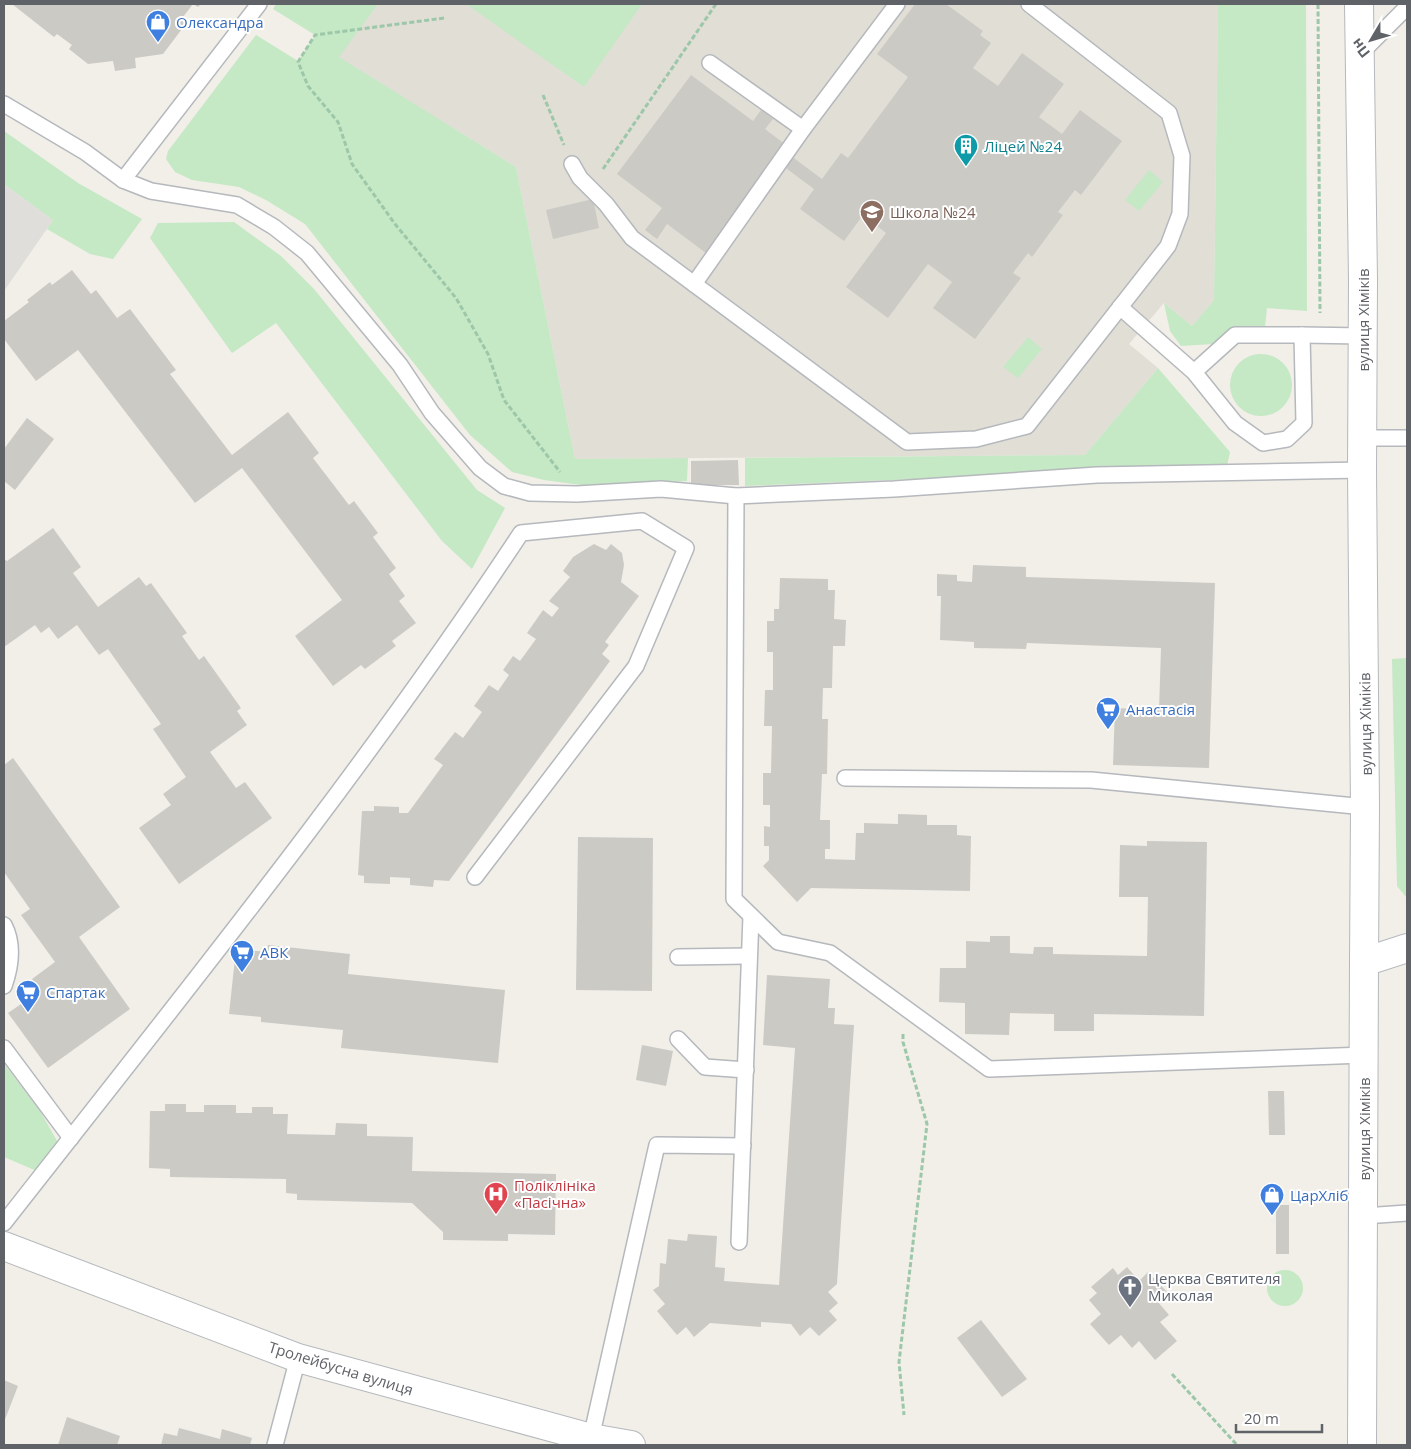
<svg xmlns="http://www.w3.org/2000/svg" width="1411" height="1449" font-family="'Open Sans',sans-serif">
<style>
.industrial{fill:#e0deda}
.education{fill:#e1ded6}
.green{fill:#c5e8c5}
.building{fill:#cccac5}
.lines{fill:none;stroke-linecap:round;stroke-linejoin:round}
.service-casing{stroke:#b5b8bc;stroke-width:18}
.minor-casing{stroke:#b5b8bc;stroke-width:30}
.tertiary-casing{stroke:#b5b8bc;stroke-width:30}
.path{stroke:#9cc7a9;stroke-width:3;stroke-dasharray:5 2.5;stroke-linecap:butt}
.service{stroke:#fff;stroke-width:15}
.minor{stroke:#fff;stroke-width:28}
.tertiary{stroke:#fff;stroke-width:28}
.labels{text-anchor:middle;dominant-baseline:central;stroke-width:4;stroke-linejoin:round;paint-order:stroke}
.shop-label{font-size:15px;fill:#366cbe;stroke:#fff;text-anchor:start}
.culture-label{font-size:15px;fill:#0d838f;stroke:#fff;text-anchor:start}
.education-label{font-size:15px;fill:#785e54;stroke:#fff;text-anchor:start}
.street-label{font-size:15px;fill:#5f6368;stroke:#fff}
.health-label{font-size:15px;fill:#be3a42;stroke:#fff;text-anchor:start}
.worship-label{font-size:15px;fill:#5b616d;stroke:#fff;text-anchor:start}
</style>
<rect width="100%" height="100%" fill="#f1efe8"/>
<!-- industrial -->
<path class="industrial" d="M4 184 53 220 4 291Z"/>
<!-- education -->
<path class="education" d="M378 4H1218L1214 300 1192 326 1164 303 1129 344 1158 368 1085 455 575 459 516 167 338 57Z"/>
<!-- green -->
<g class="green">
<path d="M276 4H378L339 57 516 167 575 459 688 458 687 481 589 486 544 480 512 472 470 435 305 224 266 200 239 187 192 180 175 172 166 159 168 151 256 35 298 61 315 35 273 9Z"/>
<path d="M466 4H642L584 87Z"/>
<path d="M1218 4H1306L1307 311 1267 308 1265 327 1231 329 1213 344 1181 346 1170 331 1164 303 1192 326 1214 300Z"/>
<path d="M4 131 78 183 142 219 113 259 90 254 47 229 53 220 4 184Z"/>
<path d="M1149 170 1163 182 1139 211 1125 200Z"/>
<path d="M234 222 281 256 314 289 477 490 505 508 472 569 442 541 276 323 232 353 150 238 158 223Z"/>
<path d="M1028 337 1042 349 1018 378 1003 367Z"/>
<circle cx="1261" cy="385" r="31"/>
<path d="M1158 368 1230 452 1227 466 745 486V458L1085 455Z"/>
<path d="M1407 658V898L1397 886 1392 659Z"/>
<path d="M4 1064 40 1111 60 1146 39 1172 4 1157Z"/>
<circle cx="1285" cy="1288" r="18"/>
</g>
<!-- building -->
<g class="building">
<path d="M12 4H201L198 7 193 4 183 17 188 21 163 54 135 58 136 68 115 71 113 61 88 64 69 49 72 45 57 34 54 37Z"/>
<path d="M915 4H946L983 31 980 35 991 43 973 68 998 86 1022 53 1064 84 1039 117 1062 134 1080 110 1122 141 1081 195 1075 190 1058 212 1063 215 1032 257 1028 253 1013 273 1021 278 975 339 933 308 952 282 928 264 888 318 846 287 886 233 863 215 844 241 800 209 814 189 775 160 706 253 667 224 657 239 645 230 662 208 617 174 691 75 753 121 761 110 773 119 765 129 786 145 783 150 822 179 841 153 848 158 908 77 877 54Z"/>
<path d="M593 199 599 228 553 239 546 210Z"/>
<path d="M72 270 91 294 96 290 117 318 130 309 176 370 170 374 232 455 288 412 319 453 313 458 349 505 354 501 378 533 373 537 396 568 389 574 405 596 399 601 416 623 392 641 396 646 365 669 361 665 333 686 295 636 342 600 242 468 195 503 78 350 36 381 4 339V321L29 302 27 300 50 282 52 285Z"/>
<path d="M27 418 54 439 15 490 4 481V449Z"/>
<path d="M738 460 739 485H691V461Z"/>
<path d="M53 528 81 567 73 573 98 607 139 577 146 586 151 583 187 633 182 636 199 660 204 656 241 708 237 711 247 725 210 752 236 788 245 782 272 818 179 884 139 828 171 805 163 794 186 777 153 729 161 724 108 649 99 655 77 625 58 639 49 627 41 633 35 625 4 647V559L7 561Z"/>
<path d="M594 544 606 550 611 544 622 553 624 565 621 582 639 596 605 642 609 645 602 654 610 661 449 881 434 880 433 887 410 885V878L390 877V884L364 883V876L358 875 362 811H374V806L399 807V813H408L443 765 434 759 455 732 463 738 482 712 474 706 489 685 498 691 509 675 503 670 513 656 520 661 536 639 527 633 543 610 552 617 559 608 549 601 570 577 563 571 573 557Z"/>
<path d="M973 565 1026 567V577L1215 583 1209 768 1113 765 1115 708 1159 710 1161 648 1027 643 1026 649 974 648V642L940 640 941 596H937V574L957 575V581L972 582Z"/>
<path d="M780 578 828 579V590H835L834 619 846 620 845 646H833L832 688H823L822 719H828L827 774H822L820 820H830V849H825V859L855 860 856 833H864V823L898 824V814L927 815V825H957V835L971 836 970 891 811 888 797 902 763 866 769 860V846H764V826L770 827V805H763V773H771L772 726H764L765 690H773V652H767V621H774V609H779Z"/>
<path d="M13 758 120 907 79 937 130 1009 48 1068 8 1013 40 991 32 979 55 962 21 915 30 909 4 872V765Z"/>
<path d="M578 837 653 838 652 991 576 990Z"/>
<path d="M1147 841 1207 842 1204 1016 1094 1014V1031H1054V1014L1010 1013 1009 1035 965 1034V1003L939 1002 940 968H966V941L990 942V936H1010V953L1033 954 1034 947H1053V954L1147 956 1148 897H1119L1120 845 1147 846Z"/>
<path d="M268 945 350 954 348 974 505 990 498 1063 341 1048 343 1030 261 1022V1017L229 1014 236 949 267 952Z"/>
<path d="M767 975 830 979 828 1008H835L834 1024 854 1025 837 1284 828 1292 838 1303 829 1311 837 1320 819 1336 810 1327 800 1336 791 1324 761 1322V1327L710 1323 694 1337 686 1327 677 1335 657 1311 665 1304 653 1290 659 1286 660 1263 666 1264 668 1239 687 1241 688 1234 717 1236 715 1267 725 1268 724 1281 779 1285 795 1048 763 1045Z"/>
<path d="M642 1045 673 1051 666 1086 636 1080Z"/>
<path d="M1268 1091H1284L1285 1135H1269Z"/>
<path d="M165 1104H186V1112H204V1105H236V1113H252V1107H273V1114H288L287 1134 335 1135 336 1123 367 1124V1136L413 1137 412 1171 556 1174 555 1235 508 1234V1241L443 1240V1232L412 1203 297 1200V1194L286 1193V1179L170 1177V1169L149 1168 150 1111H165Z"/>
<rect x="1276" y="1205" width="13" height="49"/>
<path d="M1127 1267 1139 1281 1148 1272 1168 1293 1158 1302 1169 1315 1160 1322 1177 1341 1155 1360 1139 1341 1132 1348 1121 1335 1109 1345 1090 1324 1101 1314 1089 1300 1097 1293 1091 1287 1113 1268 1118 1275Z"/>
<path d="M981 1320 1027 1379 1002 1397 957 1338Z"/>
<path d="M4 1380 18 1386 4 1422Z"/>
<path d="M67 1417 120 1436 117 1445H58Z"/>
<path d="M179 1428 220 1439 222 1429 252 1438 250 1445H161L164 1433 177 1436Z"/>
</g>
<g class="lines">
<defs>
<g id="service">
<path d="M1359 55 1407 7"/>
<path d="M710 63 803 129 897 4"/>
<path d="M4 104 85 152 123 180 151 191 237 205 274 227 307 253 400 365 432 413 480 468 504 486 530 493 577 494 661 489 736 496 894 489 1097 475 1362 470"/>
<path d="M572 164 580 178 606 204 632 238 907 442 976 439 1027 426 1168 246 1180 214 1182 156 1169 113 1029 4"/>
<path d="M123 180 259 4"/>
<path d="M694 284 803 129"/>
<path d="M1120 307 1194 372 1235 423 1263 443 1287 439 1304 423 1302 335H1235L1194 372"/>
<path d="M1302 335 1363 336"/>
<path d="M1362 438H1407"/>
<path d="M736 496 734 899 778 942 830 953 989 1069 1364 1055"/>
<path d="M845 778 1091 780 1365 807"/>
<path d="M4 925C14 944 11 966 4 986"/>
<path d="M678 957 749 956"/>
<path d="M678 1039 705 1067 746 1070"/>
<path d="M4 1048 71 1138"/>
<path d="M1364 1216 1407 1213"/>
<path d="M4 1223C181 997 362 774 521 533L642 521 686 548 636 666 475 877"/>
<path d="M739 1242 751 916"/>
<path d="M591 1438 657 1145 743 1146"/>
<path d="M275 1445 298 1358"/>
</g>
<g id="minor">
<path d="M1359 4 1363 280 1362 470 1365 807 1364 962"/>
<path d="M4 1246 298 1358 591 1438 631 1445"/>
</g>
<path id="tertiary" d="M1362 1445 1364 962 1407 948"/>
</defs>
<!-- service casing -->
<use href="#service" class="service-casing"/>
<!-- minor casing -->
<use href="#minor" class="minor-casing"/>
<!-- tertiary casing -->
<use href="#tertiary" class="tertiary-casing"/>
<!-- path -->
<g class="path">
<path d="M1318 4 1320 313"/>
<path d="M444 18 315 35 298 62 308 86 338 122 352 164 395 224 456 298 488 354 504 400 560 472"/>
<path d="M543 95 564 145"/>
<path d="M603 169 716 4"/>
<path d="M903 1034V1042L927 1124 899 1362 904 1415"/>
<path d="M1172 1374 1237 1445"/>
</g>
<!-- service -->
<use href="#service" class="service"/>
<!-- minor -->
<use href="#minor" class="minor"/>
<!-- tertiary -->
<use href="#tertiary" class="tertiary"/>
</g>
<!-- icons -->
<defs>
<symbol id="shop-pin" viewBox="-11 -11 22 30"><path d="M0 17L-7.5 6A9.5 9.5 0 1 1 7.5 6Z" fill="#3f7fe0" stroke="#fff"/><path d="M-5-2.5h2.3a2.7 3.5 0 0 1 5.4 0H5L5.5 6h-11ZM-1.5-2.5h3a1.5 2.3 0 0 0-3 0Z" fill="#fff"/></symbol>
<symbol id="building-pin" viewBox="-11 -11 22 30"><path d="M0 17L-7.5 6A9.5 9.5 0 1 1 7.5 6Z" fill="#0f9aa8" stroke="#fff"/><path d="M-4-6H4V6H1V3H-1V6H-4ZM-2.5-4.3h1.7v1.8h-1.7ZM.8-4.3h1.7v1.8H.8ZM-2.5-1h1.7V.8h-1.7ZM.8-1h1.7V.8H.8Z" fill="#fff"/></symbol>
<symbol id="school-pin" viewBox="-11 -11 22 30"><path d="M0 17L-7.5 6A9.5 9.5 0 1 1 7.5 6Z" fill="#8d6e63" stroke="#fff"/><path d="M0-5L7-2L0 1L-7-2ZM-4 1L0 2.5L4 1V4Q0 6-4 4Z" fill="#fff"/></symbol>
<symbol id="supermarket-pin" viewBox="-11 -11 22 30"><path d="M0 17L-7.5 6A9.5 9.5 0 1 1 7.5 6Z" fill="#3f7fe0" stroke="#fff"/><path d="M-6-5.5h2.5l.6 2H6L4.5 2H-2.5L-4.4-4H-6ZM-1.5 3.2a1.3 1.3 0 1 0 .1 0ZM3 3.2a1.3 1.3 0 1 0 .1 0Z" fill="#fff"/></symbol>
<symbol id="hospital-pin" viewBox="-11 -11 22 30"><path d="M0 17L-7.5 6A9.5 9.5 0 1 1 7.5 6Z" fill="#e0444e" stroke="#fff"/><path d="M-5-5h3v3.5h4V-5h3V5h-3V1.5h-4V5h-3Z" fill="#fff"/></symbol>
<symbol id="church-pin" viewBox="-11 -11 22 30"><path d="M0 17L-7.5 6A9.5 9.5 0 1 1 7.5 6Z" fill="#6b7280" stroke="#fff"/><path d="M-1.2-6h2.4v3.5h3.3v2.4h-3.3V6h-2.4V-.1h-3.3v-2.4h3.3Z" fill="#fff"/></symbol>
</defs>
<g fill-rule="evenodd">
<use href="#shop-pin" x="144" y="8" width="28" height="38"/>
<use href="#building-pin" x="952" y="132" width="28" height="38"/>
<use href="#school-pin" x="858" y="198" width="28" height="38"/>
<use href="#supermarket-pin" x="1094" y="695" width="28" height="38"/>
<use href="#supermarket-pin" x="228" y="938" width="28" height="38"/>
<use href="#supermarket-pin" x="14" y="978" width="28" height="38"/>
<use href="#hospital-pin" x="482" y="1180" width="28" height="38"/>
<use href="#shop-pin" x="1258" y="1181" width="28" height="38"/>
<use href="#church-pin" x="1116" y="1273" width="28" height="38"/>
</g>
<g class="labels">
<!-- shop labels -->
<g class="shop-label">
<text x="176" y="22">Олександра</text>
<text x="1126" y="709">Анастасія</text>
<text x="260" y="952">АВК</text>
<text x="46" y="992">Спартак</text>
<text x="1290" y="1195">ЦарХліб</text>
</g>
<!-- culture labels -->
<g class="culture-label">
<text x="984" y="146">Ліцей №24</text>
</g>
<!-- education labels -->
<g class="education-label">
<text x="890" y="212">Школа №24</text>
</g>
<!-- street labels -->
<g class="street-label">
<text transform="translate(1363 320) rotate(-90)">вулиця Хіміків</text>
<text transform="translate(1365 724) rotate(-91)">вулиця Хіміків</text>
<text transform="translate(1364 1129) rotate(-90)">вулиця Хіміків</text>
<text transform="translate(341 1368) rotate(17)">Тролейбусна вулиця</text>
</g>
<!-- health labels -->
<g class="health-label">
<text x="514" y="1185">Поліклініка<tspan x="514" dy="17">«Пасічна»</tspan></text>
</g>
<!-- worship labels -->
<g class="worship-label">
<text x="1148" y="1278">Церква Святителя<tspan x="1148" dy="17">Миколая</tspan></text>
</g>
</g>
<!-- border -->
<rect width="1411" height="1449" fill="none" stroke="#5f6368" stroke-width="10"/>
<!-- north arrow -->
<g transform="translate(1371 40) rotate(232)" stroke="#ffffff" stroke-width="4" paint-order="stroke">
<path d="M0-4L9 19L0 12L-9 19Z" fill="#5f6368"/>
<text y="-8" font-size="14" font-weight="bold" text-anchor="middle" fill="#5f6368">Пн</text>
</g>
<!-- scale -->
<path d="M1236 1424v8h86v-8" fill="none" stroke="#5f6368" stroke-width="2.5"/>
<text x="1244" y="1424" font-size="15" fill="#5f6368" stroke="#ffffff" stroke-width="4" paint-order="stroke">20 m</text>
</svg>
